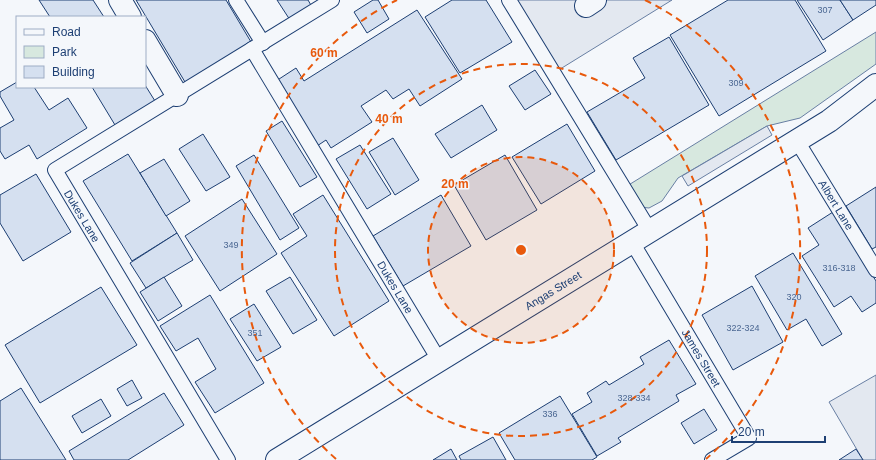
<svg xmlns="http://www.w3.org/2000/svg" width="876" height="460" font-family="Helvetica,sans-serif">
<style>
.green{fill:#d7e8df;stroke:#687fa3}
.parking{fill:#e3e8f0;stroke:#687fa3}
.building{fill:#d5e0f0;stroke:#1d3f73}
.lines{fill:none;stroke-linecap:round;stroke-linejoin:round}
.service-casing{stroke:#1d3f73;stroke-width:16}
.minor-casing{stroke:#1d3f73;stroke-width:24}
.tertiary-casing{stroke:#1d3f73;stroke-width:24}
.service{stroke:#f4f7fb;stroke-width:14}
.minor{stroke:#f4f7fb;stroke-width:22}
.tertiary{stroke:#f4f7fb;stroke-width:22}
.ring{fill:none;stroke:#e8590c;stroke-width:2;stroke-dasharray:7 5}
.labels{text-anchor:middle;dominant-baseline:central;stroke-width:3;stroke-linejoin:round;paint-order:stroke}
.number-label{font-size:9px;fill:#4b6792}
.street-label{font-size:11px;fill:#1d3f73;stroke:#f4f7fb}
.centre{fill:#e8590c;stroke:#f4f7fb;stroke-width:2}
.ring-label{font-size:12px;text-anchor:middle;font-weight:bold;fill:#e8590c;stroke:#f4f7fb;stroke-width:3;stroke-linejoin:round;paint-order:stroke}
</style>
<rect width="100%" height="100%" fill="#f4f7fb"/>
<!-- green -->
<path class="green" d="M876 32V64L800 118 767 126 678 178 662 201 649 208 640 207 627 186Z"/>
<!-- parking -->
<g class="parking">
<path d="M514 0H672L557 71Z"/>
<path d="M767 126 772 135 688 186 682 176Z"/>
<path d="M876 375V460H863L829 402Z"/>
</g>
<!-- building -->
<g class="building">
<path d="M39 0H93L104 17H50Z"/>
<path d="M136 0H226L254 47 188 87Z"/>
<path d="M277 0H308L312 7 290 20Z"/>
<path d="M373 0H378L389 19 367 33 354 12Z"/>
<path d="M452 0H486L512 42 460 73 425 17Z"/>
<path d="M728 0H795L826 51 719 116 670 35Z"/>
<path d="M797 0H840L853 20 823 40Z"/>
<path d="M840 0H876V5L853 20Z"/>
<path d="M417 10 462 79 420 106 409 89 393 99 386 90 361 106 372 122 331 148 326 140 317 146 276 81 296 68 304 81Z"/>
<path d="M669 37 709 105 616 160 587 112 645 78 633 58Z"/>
<path d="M535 70 551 94 525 110 509 86Z"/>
<path d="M17 82V87H34L49 110 68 98 87 128 37 159 29 145 5 159 0 151V128L14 120 0 96V92Z"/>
<path d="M145 85 155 101 115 125 92 87H145Z"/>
<path d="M482 105 497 130 451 158 435 134Z"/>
<path d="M282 121 317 177 300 187 266 131Z"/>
<path d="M567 124 595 171 541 204 512 157Z"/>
<path d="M203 134 230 177 206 191 179 149Z"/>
<path d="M393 138 419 180 395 195 369 152Z"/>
<path d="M360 145 391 194 367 209 336 159Z"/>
<path d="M128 154 177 233 132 261 83 181Z"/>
<path d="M254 155 299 228 280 240 236 166Z"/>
<path d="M505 155 537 210 486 240 454 185Z"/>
<path d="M164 159 190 201 166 216 140 173Z"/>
<path d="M36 174 71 232 23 261 0 223V195Z"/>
<path d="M876 187V247L872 249 846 206Z"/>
<path d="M323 195 389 301 334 336 281 253 307 236 293 214Z"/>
<path d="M441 195 471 246 403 286 373 236Z"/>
<path d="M242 199 277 254 220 291 185 236Z"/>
<path d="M833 212 876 281V303L862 312 851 296 834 307 802 256 819 245 808 228Z"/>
<path d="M177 233 193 260 146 288 130 263Z"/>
<path d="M793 253 842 334 822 346 806 319 787 330 755 276Z"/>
<path d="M164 277 182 306 158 321 140 292Z"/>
<path d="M290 277 317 320 293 334 266 291Z"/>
<path d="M752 286 783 342 733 370 702 315Z"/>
<path d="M101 287 137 345 40 403 5 345Z"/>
<path d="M210 295 264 383 215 413 195 382 216 369 198 338 176 351 160 326Z"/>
<path d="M254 304 281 347 257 361 230 319Z"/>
<path d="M669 340 696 384 676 395 679 401 618 438 621 442 597 456 572 414 592 402 587 393 606 381 609 385 644 364 640 357Z"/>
<path d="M132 380 142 398 127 406 117 389Z"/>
<path d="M21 388 66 460H0V401Z"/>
<path d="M164 393 184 425 128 460H74L69 451Z"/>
<path d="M560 396 597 457 592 460H515L499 433Z"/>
<path d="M101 399 111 416 82 433 72 416Z"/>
<path d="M704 409 717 430 694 444 681 423Z"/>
<path d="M493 437 506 460H461L459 456Z"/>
<path d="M451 449 457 460H433Z"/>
<path d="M856 449 863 460H839Z"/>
</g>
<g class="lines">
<defs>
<g id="service">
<path d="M236 0 263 43"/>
<path d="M509 0 650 231"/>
<path id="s1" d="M252 49 439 360"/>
<path id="s2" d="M797 141 876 270"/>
<path id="s3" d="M632 242 749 438 712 460"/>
<path d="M228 460 55 170 332 0"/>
</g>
<g id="minor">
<path d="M120 0 130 17"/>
<path d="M586 6 595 0"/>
<path d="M145 41 177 95"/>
</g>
<g id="tertiary">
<path id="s4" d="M277 460 829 121 876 85"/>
</g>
</defs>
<!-- service casing -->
<use href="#service" class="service-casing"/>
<!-- minor casing -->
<use href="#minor" class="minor-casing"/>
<!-- tertiary casing -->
<use href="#tertiary" class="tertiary-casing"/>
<!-- service -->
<use href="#service" class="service"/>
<!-- minor -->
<use href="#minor" class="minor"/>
<!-- tertiary -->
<use href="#tertiary" class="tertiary"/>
</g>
<!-- distance rings -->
<circle cx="521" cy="250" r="93" fill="#e8590c" fill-opacity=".12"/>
<g class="ring">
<circle cx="521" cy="250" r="93"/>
<circle cx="521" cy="250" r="186"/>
<path d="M336 459A279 279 0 0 1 397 0M645 0A279 279 0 0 1 706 459"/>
</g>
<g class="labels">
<!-- number labels -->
<g class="number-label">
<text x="825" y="10">307</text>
<text x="736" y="83">309</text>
<text x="231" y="245">349</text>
<text x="839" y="268">316-318</text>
<text x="794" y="297">320</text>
<text x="743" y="328">322-324</text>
<text x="255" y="333">351</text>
<text x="634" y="398">328-334</text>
<text x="550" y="414">336</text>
</g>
<!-- street labels -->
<g class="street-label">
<text stroke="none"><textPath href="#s2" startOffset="75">Albert Lane</textPath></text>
<text transform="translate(82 216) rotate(59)">Dukes Lane</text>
<text stroke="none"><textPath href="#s1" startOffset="278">Dukes Lane</textPath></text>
<text stroke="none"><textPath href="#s4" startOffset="324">Angas Street</textPath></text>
<text stroke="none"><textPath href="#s3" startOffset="135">James Street</textPath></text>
</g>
</g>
<circle cx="521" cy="250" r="6" class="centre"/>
<g class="ring-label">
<text x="324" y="57">60 m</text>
<text x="389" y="123">40 m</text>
<text x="455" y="188">20 m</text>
</g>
<!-- legend -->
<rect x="16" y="16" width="130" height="72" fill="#f4f7fb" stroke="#9eadc5"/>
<rect x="24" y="29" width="20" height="6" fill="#f4f7fb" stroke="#9eadc5"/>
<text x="52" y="36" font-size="12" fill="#1d3f73">Road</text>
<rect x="24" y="46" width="20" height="12" fill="#d7e8df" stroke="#9eadc5"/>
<text x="52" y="56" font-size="12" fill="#1d3f73">Park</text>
<rect x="24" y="66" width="20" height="12" fill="#d5e0f0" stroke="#9eadc5"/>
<text x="52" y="76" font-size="12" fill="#1d3f73">Building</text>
<!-- scale -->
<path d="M732 436v6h93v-6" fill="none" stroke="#1d3f73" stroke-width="2"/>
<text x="738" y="436" font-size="12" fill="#1d3f73" stroke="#f4f7fb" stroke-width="3" paint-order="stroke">20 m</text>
</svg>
